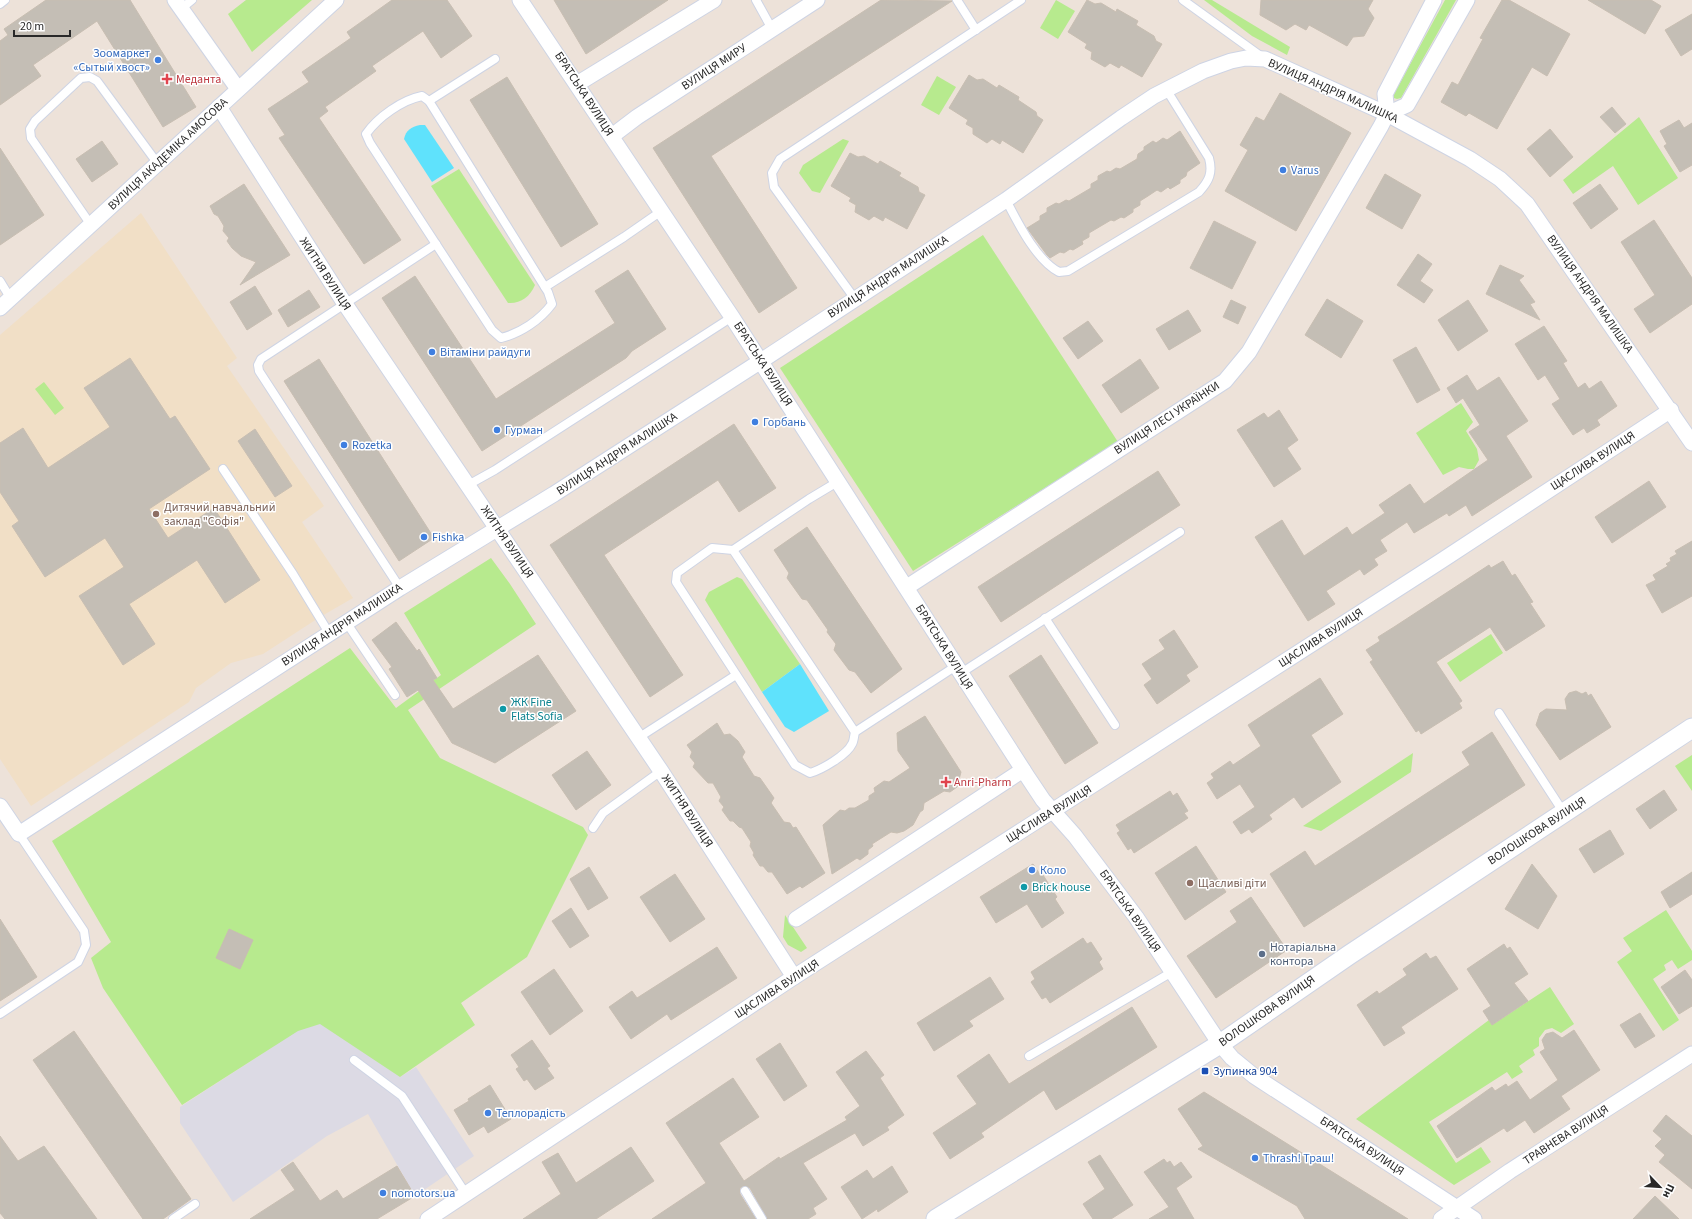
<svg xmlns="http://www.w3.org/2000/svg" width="1692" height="1219" font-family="'Source Sans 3',sans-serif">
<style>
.industrial{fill:#dcdae4}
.education{fill:#f1dfc6}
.green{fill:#b7ea8e}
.water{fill:#5fe2fc}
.building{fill:#c4beb5;stroke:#c8beb2}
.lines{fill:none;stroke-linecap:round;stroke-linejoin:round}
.service-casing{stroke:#ced4e4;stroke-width:10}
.minor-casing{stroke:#ced4e4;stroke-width:17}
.tertiary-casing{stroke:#ced4e4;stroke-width:21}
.service{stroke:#fff;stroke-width:8}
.minor{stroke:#fff;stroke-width:15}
.tertiary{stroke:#fff;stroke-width:19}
.shop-dot{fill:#3f7fe0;stroke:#fff;stroke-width:1.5}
.health-dot{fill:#e0444e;stroke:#fff;stroke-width:1.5}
.education-dot{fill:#8d6e63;stroke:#fff;stroke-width:1.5}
.culture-dot{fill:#0f9aa8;stroke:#fff;stroke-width:1.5}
.service-dot{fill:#5c6f8a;stroke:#fff;stroke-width:1.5}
.transit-dot{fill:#1a4fb4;stroke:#fff;stroke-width:1.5}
.labels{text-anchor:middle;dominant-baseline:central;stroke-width:3;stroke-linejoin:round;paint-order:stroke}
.shop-label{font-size:12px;fill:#366cbe;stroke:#fff;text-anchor:start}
.street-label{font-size:12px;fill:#292929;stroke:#fff}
.health-label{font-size:12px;fill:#be3a42;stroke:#fff;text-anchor:start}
.education-label{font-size:12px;fill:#785e54;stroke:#fff;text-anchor:start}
.culture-label{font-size:12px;fill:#0d838f;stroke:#fff;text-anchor:start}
.service-label{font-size:12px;fill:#4e5e75;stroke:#fff;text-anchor:start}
.transit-label{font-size:12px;fill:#164399;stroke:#fff;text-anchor:start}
</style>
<rect width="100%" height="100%" fill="#ede2d9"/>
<!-- industrial -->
<path class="industrial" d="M272 700 400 1077 416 1067 474 1156 415 1196 368 1114 327 1136 233 1202 180 1123V1107L274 1046Z"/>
<!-- education -->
<path class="education" d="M141 213 237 358 227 366 324 506 302 522 353 598 320 617 263 654 231 663 196 688 189 702 31 806 0 759V335Z"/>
<!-- green -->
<g class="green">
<path d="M246 0H312L252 52 228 14Z"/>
<path d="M1056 0 1075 11 1058 39 1040 28Z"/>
<path d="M1204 0H1212L1290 47 1287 55 1252 36Z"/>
<path d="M1445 0H1456L1401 98 1397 99 1394 98V94Z"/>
<path d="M937 76 956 87 939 115 921 105Z"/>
<path d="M1639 117 1678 178 1638 205 1613 166 1573 194 1563 180Z"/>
<path d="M843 139 849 141 820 193 812 191 799 173 803 165Z"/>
<path d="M459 169 535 285C530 297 520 304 508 303L431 186Z"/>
<path d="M983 235 1118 442 913 571 780 368Z"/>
<path d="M44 382 64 408 55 415 35 389Z"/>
<path d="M1461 403 1473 422 1466 431 1477 449 1479 460 1474 469H1468L1459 467 1443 475 1416 433Z"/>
<path d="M491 558 510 584 536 624 408 710 440 758 583 827 588 835 527 957 461 1003 475 1025 400 1077 320 1024 298 1031 182 1105 103 988 91 958 111 942 52 841 350 648 396 708 441 675 404 613Z"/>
<path d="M737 577 742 579 800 664 762 692 705 600 709 592Z"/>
<path d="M1491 634 1503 653 1460 682 1447 663Z"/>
<path d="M1413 753 1411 772 1321 831 1303 826Z"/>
<path d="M1692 755V791L1675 766Z"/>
<path d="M1666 910 1692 951V960L1678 969 1672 960 1664 965 1666 970 1653 979 1679 1020 1663 1031 1617 962 1632 951 1623 938Z"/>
<path d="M785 915 807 948 801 952 788 945 783 937Z"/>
<path d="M1550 987 1574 1024 1561 1033 1552 1028 1545 1030 1539 1038V1046L1533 1050 1535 1055 1519 1066 1523 1072 1512 1079 1507 1072 1429 1122 1456 1163 1481 1147 1491 1162 1454 1185 1356 1119 1489 1020 1492 1025Z"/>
</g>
<!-- water -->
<g class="water">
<path d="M420 125H425L454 168 432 182 404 139C406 130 411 127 420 125Z"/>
<path d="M800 664 829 711 794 732 785 727 762 692Z"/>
</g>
<!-- building -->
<g class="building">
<path d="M46 0H130L196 107 163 127 97 21 33 65 41 76 0 105V41L8 35 4 29Z"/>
<path d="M392 0H447L472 36 441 58 423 31 372 66 376 71 325 107 328 111 319 118 401 240 364 264 279 138 285 135 268 109 309 82 302 72 351 38 347 32Z"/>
<path d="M554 0H668L586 54Z"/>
<path d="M881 0 952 1 711 156 797 288 759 313 653 148Z"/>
<path d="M1087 0 1095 4 1101 3 1116 12 1117 9 1138 21 1136 25 1154 36 1156 41 1162 44 1142 77 1121 65 1119 68 1110 63 1105 67 1091 59 1092 52 1085 48 1087 44 1068 32Z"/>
<path d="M1261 0H1373L1368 9 1374 18 1364 36 1353 37 1347 46 1309 25 1306 30 1295 24 1286 30 1260 15Z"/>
<path d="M1502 0H1509L1570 34 1547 76 1532 67 1497 129 1469 113 1466 116 1441 102 1452 82 1458 85 1483 39 1480 38Z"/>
<path d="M1588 0H1651L1661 6 1645 34Z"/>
<path d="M1692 14V49L1681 56 1665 30Z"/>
<path d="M969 75 977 80 983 79 997 88 999 85 1019 97 1018 100 1036 112 1037 116 1043 120 1023 153 1002 140 1000 144 992 139 987 143 973 134V128L966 124 968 120 949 108Z"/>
<path d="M507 77 598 224 561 247 470 100Z"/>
<path d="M1280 93 1351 133 1296 231 1225 191 1248 150 1240 145 1256 117 1264 121Z"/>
<path d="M1612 107 1626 124 1615 133 1600 117Z"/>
<path d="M1679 120 1684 128 1692 123V165L1680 172 1664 146 1667 144 1660 131Z"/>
<path d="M1550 129 1573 157 1550 177 1527 149Z"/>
<path d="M1180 131 1200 163 1187 172 1186 176 1180 180V183L1170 189 1168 187 1161 192 1157 190 1148 196 1140 201V205L1133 209V212L1124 218 1121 217 1114 221 1111 220 1089 233V237L1082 241 1083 244 1073 250 1070 249 1064 253 1060 252 1050 258 1047 255 1027 228 1040 220V216L1047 212V208L1056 203 1059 204 1066 200 1069 201 1091 188V184L1098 180V176L1107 171 1110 172 1116 168 1120 169 1137 159 1138 154 1144 150V147L1153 141 1156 143 1163 138 1167 140Z"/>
<path d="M102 141 118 164 92 182 76 159Z"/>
<path d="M0 148 44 215 0 245Z"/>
<path d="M850 153 858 157 864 156 878 164 880 161 901 173 899 176 918 187 919 192 925 195 907 229 885 217 883 221 874 216 869 220 855 212 856 205 849 201 851 198 831 186Z"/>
<path d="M1385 174 1421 195 1402 229 1366 208Z"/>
<path d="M244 184 290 255 240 285 256 262 241 256 232 248 227 241 229 238 223 231 224 226 218 216 214 214 210 206Z"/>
<path d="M1600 184 1618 209 1591 229 1573 203Z"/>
<path d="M1654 220 1692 278V304L1650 333 1634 309 1655 295 1621 242Z"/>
<path d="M1214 221 1256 242 1232 289 1190 268Z"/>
<path d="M1418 254 1432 264 1420 281 1433 290 1424 303 1397 285Z"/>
<path d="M1500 265 1524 276 1519 280 1535 302 1530 304 1540 320 1486 294Z"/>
<path d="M628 270 666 329 632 351 626 358 482 451 382 298 415 276 496 399 615 323 595 291Z"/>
<path d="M255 286 272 314 247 330 230 302Z"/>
<path d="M309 290 320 307 288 327 278 310Z"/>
<path d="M1327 299 1363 321 1341 358 1305 335Z"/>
<path d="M1231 300 1246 307 1238 324 1223 317Z"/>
<path d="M1468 300 1488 331 1458 351 1438 320Z"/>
<path d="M1188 310 1201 331 1169 350 1156 329Z"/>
<path d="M1088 321 1103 341 1078 359 1063 338Z"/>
<path d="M1544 326 1567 361 1563 363 1578 388 1585 383 1589 389 1601 381 1617 406 1597 420 1600 425 1587 433 1584 428 1573 435 1552 404 1560 399 1545 375 1538 380 1515 344Z"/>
<path d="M1416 347 1440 390 1417 403 1393 360Z"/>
<path d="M130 358 170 419 175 416 210 469 149 509 168 538 214 508 260 580 225 603 197 560 129 604 155 644 123 665 79 596 124 567 105 538 45 577 12 526 19 521 0 492V443L23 428 48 468 110 427 84 388Z"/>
<path d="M319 359 434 538 399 561 284 381Z"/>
<path d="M1140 359 1159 388 1121 413 1102 385Z"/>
<path d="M1467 375 1477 391 1499 377 1520 409 1528 421 1506 436 1532 477 1472 516 1466 505 1449 516 1447 513 1414 533 1407 522 1380 540 1387 551 1374 559 1378 565 1364 575 1360 569 1326 591 1335 604 1308 621 1255 537 1282 520 1304 556 1347 527 1352 535 1385 513 1379 505 1410 484 1424 504 1488 460 1469 432 1480 425 1463 398 1456 403 1447 388Z"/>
<path d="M1279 410 1298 440 1287 448 1301 469 1274 487 1237 430 1264 413 1268 418Z"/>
<path d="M734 424 776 488 739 512 718 480 604 555 683 675 650 697 550 545Z"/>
<path d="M255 429 292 486 275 497 238 441Z"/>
<path d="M1158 471 1180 505 1001 622 978 587Z"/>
<path d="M1649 481 1666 507 1612 543 1595 517Z"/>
<path d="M807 527 902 669 871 693 855 672 849 670 834 650 836 644 827 632 828 630 807 600 802 599 787 578 789 573 774 550Z"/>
<path d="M1692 541V596L1662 613 1646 585 1656 580 1653 575 1668 566 1666 564 1671 561 1670 558 1677 554 1675 551Z"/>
<path d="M1503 561 1512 576 1515 574 1533 602 1530 603 1545 626 1506 651 1490 627 1436 662 1462 701 1459 703 1462 708 1421 734 1419 730 1416 732 1370 662 1373 660 1366 650 1380 641 1378 637 1394 627 1489 565 1491 568Z"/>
<path d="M396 622 417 651 419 649 437 678 433 680 453 709 538 655 576 711 495 763 452 743 418 690 407 697 389 669 392 667 372 640Z"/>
<path d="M1174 630 1198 667 1186 675 1190 681 1157 704 1144 685 1152 679 1142 664 1165 649 1159 640Z"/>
<path d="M1041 655 1098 743 1065 764 1009 676Z"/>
<path d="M1320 678 1343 714 1311 735 1341 782 1302 808 1294 797 1269 815 1272 819 1252 833 1249 829 1241 834 1233 822 1255 807 1240 784 1217 799 1207 783 1214 778 1211 774 1230 761 1233 765 1261 746 1248 725Z"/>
<path d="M1576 691 1582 694 1586 692 1588 696 1591 694 1611 727 1560 760 1536 725 1540 713 1546 709 1567 710 1565 699 1569 693Z"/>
<path d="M925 716 961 772 957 787 950 792 944 791 924 803 923 810 920 812 913 825 904 831 897 833 891 832 872 844 873 846 868 850V854L860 860 857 858 832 874 823 825 840 810 845 811 849 808H855L869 800V796L875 792 874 788 884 781 889 782 910 768 898 751 897 733Z"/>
<path d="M717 723 724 735 730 734 738 741 745 752 742 757 754 776 760 778 774 798 771 803 784 822 790 823 793 828 796 827 825 873 802 888 800 886 787 894 772 872H768L763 866H760L753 855 754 853 750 846 751 842 742 828 739 827 733 821H730L722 810 724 807 719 801 721 797 713 783H708L693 767 695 763 690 757 692 752 687 745Z"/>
<path d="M1492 732 1525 785 1304 927 1270 874 1305 851 1315 866 1470 765 1462 752Z"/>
<path d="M587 751 611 785 576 810 552 775Z"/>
<path d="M1664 790 1677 810 1650 829 1636 809Z"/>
<path d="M1170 791 1173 796 1177 793 1188 811 1184 813 1188 818 1134 853 1131 848 1128 850 1117 833 1120 831 1116 825Z"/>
<path d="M1610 830 1624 854 1594 873 1579 849Z"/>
<path d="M1196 846 1226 892 1185 920 1155 873Z"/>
<path d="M1033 864 1041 876 1043 875 1057 897 1055 899 1064 913 1042 928 1027 904 996 923 980 897Z"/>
<path d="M1532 864 1557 896 1538 929 1505 909Z"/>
<path d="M589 867 608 898 588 910 570 879Z"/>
<path d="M1692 872V894L1670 908 1661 892Z"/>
<path d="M675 874 705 919 670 942 640 897Z"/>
<path d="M1251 897 1287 950 1216 998 1187 956 1237 922 1230 911Z"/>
<path d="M571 908 589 936 570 948 552 921Z"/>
<path d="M0 919 37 977 0 1001Z"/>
<path d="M229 929 253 940 240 969 216 958Z"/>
<path d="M1083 938 1087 944 1091 942 1102 959 1099 962 1103 969 1050 1003 1046 997 1042 999 1031 982 1035 979 1031 972Z"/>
<path d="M1504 944 1507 949 1510 947 1528 974 1514 983 1528 1001 1492 1025 1483 1011 1491 1006 1467 969Z"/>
<path d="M717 947 737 978 671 1020 667 1014 631 1039 609 1007 632 991 637 998Z"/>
<path d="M1426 953 1430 959 1436 956 1458 989 1401 1027 1405 1033 1384 1046 1357 1005 1377 991 1379 994 1407 975 1403 969Z"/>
<path d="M554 969 583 1011 550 1035 521 992Z"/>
<path d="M1685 970 1692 980V1006L1679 1014 1661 987Z"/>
<path d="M990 977 1004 999 969 1021 973 1026 934 1051 917 1023Z"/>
<path d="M1132 1007 1157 1047 1056 1110 1044 1090 981 1133 984 1137 950 1159 933 1133 977 1104 957 1076 989 1054 1009 1084Z"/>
<path d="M1640 1013 1655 1036 1635 1048 1620 1025Z"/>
<path d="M1574 1030 1600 1070 1561 1096 1570 1109 1534 1133 1525 1120 1507 1132 1504 1128 1457 1158 1437 1126 1492 1087 1495 1091 1506 1084 1508 1087 1517 1081 1530 1100 1558 1080 1540 1052 1545 1049 1542 1040 1546 1034 1553 1032 1562 1038Z"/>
<path d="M74 1031 191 1199 163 1219H143L33 1060Z"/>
<path d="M532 1040 550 1066 547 1068 554 1078 535 1090 527 1079 524 1081 516 1069 519 1067 511 1055Z"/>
<path d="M780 1043 807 1086 784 1101 756 1059Z"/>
<path d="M866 1051 884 1075 880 1078 904 1115 887 1127 889 1130 863 1146 855 1133 803 1163 827 1199 813 1208 816 1214 808 1219H767L750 1188 744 1186 740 1188V1194L756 1219H652L706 1183 666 1123 733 1078 759 1117 719 1143 744 1181 779 1157 780 1159 847 1120 845 1117 860 1106 836 1072Z"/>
<path d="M490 1085 511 1119 488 1133 484 1126 469 1135 454 1110 469 1101 468 1099Z"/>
<path d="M1204 1092 1408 1219H1305L1297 1206 1198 1149 1203 1146 1178 1109Z"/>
<path d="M1666 1115 1692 1136V1189L1659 1162 1665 1155 1655 1146 1662 1139 1653 1131Z"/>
<path d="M0 1136 18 1161 44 1146 97 1219H5L0 1213Z"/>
<path d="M631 1147 654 1181 596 1219H523L561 1194 542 1162 558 1153 576 1183Z"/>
<path d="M1100 1155 1133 1205 1111 1219H1093L1083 1204 1105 1189 1088 1162Z"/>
<path d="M1164 1159 1167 1163 1170 1161 1174 1167 1181 1162 1192 1177 1176 1188 1194 1219H1149L1169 1207 1144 1172Z"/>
<path d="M293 1162 320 1201 337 1190 343 1199 397 1166 415 1196 377 1219H250L295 1190 281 1170Z"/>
<path d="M892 1166 908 1192 878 1212 877 1209 862 1219 841 1187 867 1170 873 1179Z"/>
<path d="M1655 1196 1679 1219H1633Z"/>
</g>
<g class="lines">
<defs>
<g id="service">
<path d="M756 0 772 29"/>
<path d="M957 0 976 30"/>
<path d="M1183 0 1262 57"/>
<path d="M0 4 5 0"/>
<path d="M181 9 192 0"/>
<path d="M422 96 429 101 548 292 552 304C540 320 521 333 501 338L492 330 370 143 366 134C378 117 402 100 422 96Z"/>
<path d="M429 101 495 59"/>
<path d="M1006 200C1018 223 1036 260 1059 272L1068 271 1199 192C1209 181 1213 173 1209 158L1166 89"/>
<path d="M91 225 31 138 30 129 35 121 81 78 90 77 97 81 158 164"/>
<path d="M0 281 11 299"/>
<path d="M545 287 624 237 660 212"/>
<path d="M855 299 774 187 772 173 780 159 1021 0"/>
<path d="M223 469 293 574 329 633"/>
<path d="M468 485 495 470 732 317"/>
<path d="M712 548 733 550 855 732C854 735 854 741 852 744 847 755 821 770 810 773L795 765 676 582 677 573Z"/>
<path d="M733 550 809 499 839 481"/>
<path d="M400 588 259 371 258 365 261 359 436 244"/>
<path d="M1045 618 1115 725"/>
<path d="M346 622 395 695"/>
<path d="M961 673 1180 532"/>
<path d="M1499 713 1564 813"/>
<path d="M855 732 956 666"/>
<path d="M638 738 736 675"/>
<path d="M593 828 603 813 661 771"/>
<path d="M0 1014 78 962 86 945 84 931 19 834"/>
<path d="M1029 1056 1172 972"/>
<path d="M354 1060 402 1096 466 1194"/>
<path d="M745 1191 762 1219"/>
<path d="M173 1219 195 1204"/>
</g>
<g id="minor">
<path d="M175 0 238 89"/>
<path d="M520 0 732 317 1027 776 1043 800 1075 836 1136 917 1220 1044 1232 1058 1254 1076 1474 1219"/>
<path d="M577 84 714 0"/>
<path d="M219 107 343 301 661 771 794 977"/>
<path d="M1387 114 1407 105 1467 0"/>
<path d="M612 136 637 117 817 0"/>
<path d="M0 308 336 0"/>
<path d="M907 587 1225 381 1249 352 1381 126 1387 114 1385 94 1434 0"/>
<path d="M0 806 19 834 400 588 554 494 761 361 1006 200 1121 118 1154 96 1203 71 1231 61 1246 58 1265 59 1387 114 1470 159 1500 179 1527 204 1692 443"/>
<path d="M796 919 1023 770"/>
<path d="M428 1219 794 977 1441 561 1671 410"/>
<path d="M1441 1219 1510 1171 1692 1054"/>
</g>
<path id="tertiary" d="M936 1219 1220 1044 1349 955 1692 728"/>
</defs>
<!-- service casing -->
<use href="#service" class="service-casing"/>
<!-- minor casing -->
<use href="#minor" class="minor-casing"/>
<!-- tertiary casing -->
<use href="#tertiary" class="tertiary-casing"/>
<!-- service -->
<use href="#service" class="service"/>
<!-- minor -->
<use href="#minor" class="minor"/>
<!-- tertiary -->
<use href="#tertiary" class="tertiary"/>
</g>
<!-- markers -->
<g class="shop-dot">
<circle cx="158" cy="60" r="4"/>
<circle cx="1283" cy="170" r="4"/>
<circle cx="432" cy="352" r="4"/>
<circle cx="755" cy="422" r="4"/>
<circle cx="497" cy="430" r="4"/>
<circle cx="344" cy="445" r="4"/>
<circle cx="424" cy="537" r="4"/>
<circle cx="1032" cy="870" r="4"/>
<circle cx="488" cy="1113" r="4"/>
<circle cx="1255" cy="1158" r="4"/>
<circle cx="383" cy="1193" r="4"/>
</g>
<g class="health-dot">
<path d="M165 73h4v4h4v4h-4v4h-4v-4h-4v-4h4z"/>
<path d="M944 776h4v4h4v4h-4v4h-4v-4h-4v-4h4z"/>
</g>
<g class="education-dot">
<circle cx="156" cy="514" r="4"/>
<circle cx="1190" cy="883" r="4"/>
</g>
<g class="culture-dot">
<circle cx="503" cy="709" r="4"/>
<circle cx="1024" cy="887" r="4"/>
</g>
<circle class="service-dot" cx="1262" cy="954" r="4"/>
<rect class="transit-dot" x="1201" y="1067" width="8" height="8" rx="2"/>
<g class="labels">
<!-- shop labels -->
<g class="shop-label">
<text x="150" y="53" text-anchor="end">Зоомаркет<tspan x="150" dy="14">«Сытый хвост»</tspan></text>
<text x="1291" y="170">Varus</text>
<text x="440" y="352">Вітаміни райдуги</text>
<text x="763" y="422">Горбань</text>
<text x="505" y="430">Гурман</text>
<text x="352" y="445">Rozetka</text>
<text x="432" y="537">Fishka</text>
<text x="1040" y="870">Коло</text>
<text x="496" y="1113">Теплорадість</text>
<text x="1263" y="1158">Thrash! Траш!</text>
<text x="391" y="1193">nomotors.ua</text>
</g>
<!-- street labels -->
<g class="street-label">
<text transform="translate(714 67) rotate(-33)">ВУЛИЦЯ МИРУ</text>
<text transform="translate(1333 91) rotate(24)">ВУЛИЦЯ АНДРІЯ МАЛИШКА</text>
<text transform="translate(584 94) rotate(57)">БРАТСЬКА ВУЛИЦЯ</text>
<text transform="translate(168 154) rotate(-43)">ВУЛИЦЯ АКАДЕМІКА АМОСОВА</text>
<text transform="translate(325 274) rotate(57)">ЖИТНЯ ВУЛИЦЯ</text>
<text transform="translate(888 277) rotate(-33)">ВУЛИЦЯ АНДРІЯ МАЛИШКА</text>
<text transform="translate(1590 294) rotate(55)">ВУЛИЦЯ АНДРІЯ МАЛИШКА</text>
<text transform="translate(763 364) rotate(57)">БРАТСЬКА ВУЛИЦЯ</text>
<text transform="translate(1167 418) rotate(-33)">ВУЛИЦЯ ЛЕСІ УКРАЇНКИ</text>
<text transform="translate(617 454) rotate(-33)">ВУЛИЦЯ АНДРІЯ МАЛИШКА</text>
<text transform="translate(1593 461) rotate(-33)">ЩАСЛИВА ВУЛИЦЯ</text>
<text transform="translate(507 542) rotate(56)">ЖИТНЯ ВУЛИЦЯ</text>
<text transform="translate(342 625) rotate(-33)">ВУЛИЦЯ АНДРІЯ МАЛИШКА</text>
<text transform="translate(1321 638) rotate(-33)">ЩАСЛИВА ВУЛИЦЯ</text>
<text transform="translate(944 647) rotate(58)">БРАТСЬКА ВУЛИЦЯ</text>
<text transform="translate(687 811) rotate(57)">ЖИТНЯ ВУЛИЦЯ</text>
<text transform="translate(1049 814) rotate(-32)">ЩАСЛИВА ВУЛИЦЯ</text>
<text transform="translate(1537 831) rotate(-33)">ВОЛОШКОВА ВУЛИЦЯ</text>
<text transform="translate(1130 911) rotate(55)">БРАТСЬКА ВУЛИЦЯ</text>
<text transform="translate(777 989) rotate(-33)">ЩАСЛИВА ВУЛИЦЯ</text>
<text transform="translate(1267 1011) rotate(-35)">ВОЛОШКОВА ВУЛИЦЯ</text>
<text transform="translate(1566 1135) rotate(-33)">ТРАВНЕВА ВУЛИЦЯ</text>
<text transform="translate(1362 1146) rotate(33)">БРАТСЬКА ВУЛИЦЯ</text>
</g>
<!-- health labels -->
<g class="health-label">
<text x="176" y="79">Меданта</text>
<text x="954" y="782">Anri-Pharm</text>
</g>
<!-- education labels -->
<g class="education-label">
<text x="164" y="507">Дитячий навчальний<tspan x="164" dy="14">заклад "Софія"</tspan></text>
<text x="1198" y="883">Щасливі діти</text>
</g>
<!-- culture labels -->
<g class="culture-label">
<text x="511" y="702">ЖК Fine<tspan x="511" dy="14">Flats Sofia</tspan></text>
<text x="1032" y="887">Brick house</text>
</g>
<!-- service labels -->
<g class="service-label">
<text x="1270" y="947">Нотаріальна<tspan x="1270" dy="14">контора</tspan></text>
</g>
<!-- transit labels -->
<g class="transit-label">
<text x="1213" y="1071">Зупинка 904</text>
</g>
</g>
<!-- north arrow -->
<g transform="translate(1660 1187) rotate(115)" stroke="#ffffff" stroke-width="3" paint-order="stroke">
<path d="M0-3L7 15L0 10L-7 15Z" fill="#292929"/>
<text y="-6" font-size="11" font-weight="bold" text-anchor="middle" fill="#292929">Пн</text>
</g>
<!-- scale -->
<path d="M14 30v6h56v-6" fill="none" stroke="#292929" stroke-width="2"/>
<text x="20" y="30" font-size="12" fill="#292929" stroke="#ffffff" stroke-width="3" paint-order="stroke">20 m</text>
</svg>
